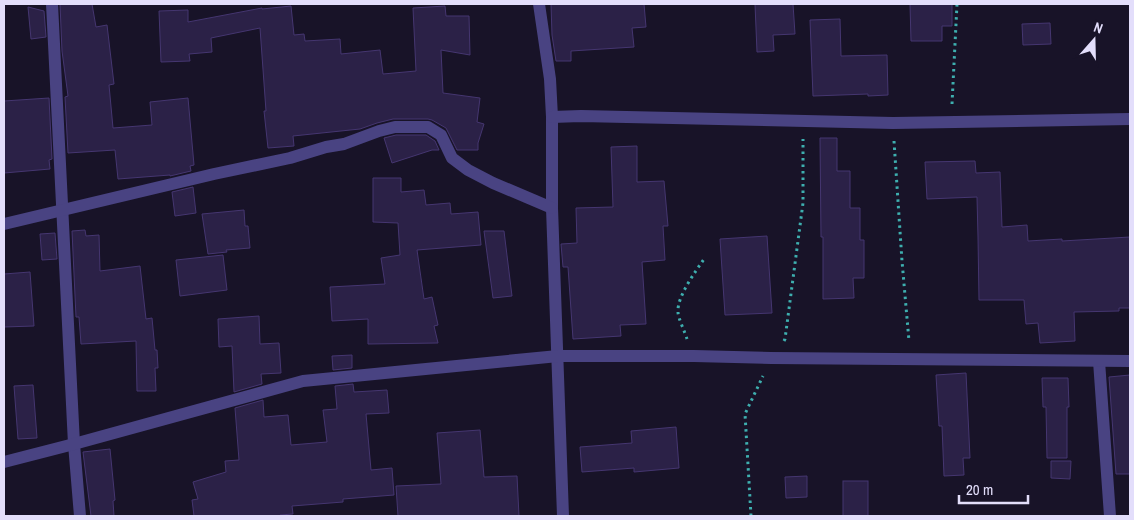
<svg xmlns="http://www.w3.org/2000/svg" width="1134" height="520" font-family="'Archivo Narrow',sans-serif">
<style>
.building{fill:#2b2147;stroke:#453670}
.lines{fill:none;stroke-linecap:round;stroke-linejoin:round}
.path{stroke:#3eafaf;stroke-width:3;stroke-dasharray:2.5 4;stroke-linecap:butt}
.street{stroke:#494382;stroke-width:12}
</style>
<rect width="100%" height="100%" fill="#181328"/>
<!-- building -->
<g class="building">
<path d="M60 4H92L96 27 107 25 114 84 109 85 113 128 152 125 150 102 188 98 194 165 190 166 191 171 170 176V175L118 179 115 150 68 153 65 97 68 96 62 51Z"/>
<path d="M551 4H644L646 27 632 28 634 47 571 51V61H556L552 35Z"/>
<path d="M755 4H793L795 34 773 35 774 51 757 52Z"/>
<path d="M910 4H952V26H942V41H911Z"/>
<path d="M291 6 294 35 304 34 305 41 340 39 341 54 380 50 383 74 416 71 413 8 445 6 446 16H469L470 55 441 50 443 93 480 98 477 122 484 124 478 143V150H457L446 128 432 120 428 119H393L377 123 360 129 293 136 294 146 268 148 264 111H266L260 28 211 38 212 52 189 54 190 61 161 62 159 11 188 10V22L262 8V9Z"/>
<path d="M28 7 44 11 46 37 31 39Z"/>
<path d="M840 19 841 56 887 55 888 95 868 96V94L813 96 810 20Z"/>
<path d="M1050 23 1051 44 1023 45 1022 24Z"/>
<path d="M49 98 52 159 49 160 50 169 4 173V101Z"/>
<path d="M396 135H426L435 141 439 150H432L392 163 384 138Z"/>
<path d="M820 138H837V171H850V208H860V240H864V278H853L854 298 823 299V237H821Z"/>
<path d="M637 146V182L664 181 668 226H663L665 260 642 262 646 324 620 325 621 336 573 339 568 267H563L561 244 577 243 576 208 613 207 611 147Z"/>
<path d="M975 161 976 173 1000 172 1002 227 1027 225 1028 241 1062 239V241L1130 237V308H1119V311L1074 312 1075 341 1040 343 1038 323 1026 324 1024 300H979L978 237 977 197 927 199 925 162Z"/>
<path d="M373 178H401V192L424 190 426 205 450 203 451 214 478 212 481 245 417 250 424 299 432 297 438 325 434 326 438 343 368 344V319L332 321 330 287 385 284 381 258 400 255 398 223 373 222Z"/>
<path d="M193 187 196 213 175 216 172 192Z"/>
<path d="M244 210 245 226H248L250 248 226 250 227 252 208 254 202 214Z"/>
<path d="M85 230 86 236 99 235 100 271 140 266 146 319 152 318 155 350H157L158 368H155L156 391H137L136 341 81 344 79 317H76L72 231Z"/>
<path d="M484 231H504L512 296 493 298Z"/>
<path d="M55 233 57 259 42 260 40 234Z"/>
<path d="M767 236 772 313 725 315 720 239Z"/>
<path d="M223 255 227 290 180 296 176 260Z"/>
<path d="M30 272 34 326 4 327V274Z"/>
<path d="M259 316 260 344 279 343 281 373 261 374 262 384 234 392 232 346 219 347 218 319Z"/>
<path d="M352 355V368L333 370 332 356Z"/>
<path d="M966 373 970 458H963L964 475 944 476 942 426H939L936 375Z"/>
<path d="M1130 375V474H1116L1109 377Z"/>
<path d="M1042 378H1068L1069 407H1067V458H1047L1046 407H1043Z"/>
<path d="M353 384 354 392 387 390 389 413 366 414 371 470 392 468 394 495 343 499V502L292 506 293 514 280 515V516H194L192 500 198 499 193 482 226 472 225 461 239 460 235 408 263 400 264 417 288 415 291 445 327 442 323 410 337 409 335 386Z"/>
<path d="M33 385 37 438 18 439 14 386Z"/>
<path d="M676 427 679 468 634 472V468L582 472 580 447 632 443 631 431Z"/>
<path d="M480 430 484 477 517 476 519 516H398L396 486 441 484 437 433Z"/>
<path d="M110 449 115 500 113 501 114 516H91L83 452Z"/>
<path d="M1051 461H1071L1070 479 1051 478Z"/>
<path d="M807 476V497L786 498 785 477Z"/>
<rect x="843" y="481" width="25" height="35"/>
</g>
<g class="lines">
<!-- path -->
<g class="path">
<path d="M952 104 957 4"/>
<path d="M894 141 902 261 909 341"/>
<path d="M687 339C685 332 678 318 678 312 677 296 696 271 704 259"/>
<path d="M784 341 785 339 803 203V139"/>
<path d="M751 516 745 414 763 376"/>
</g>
<!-- street -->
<g class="street">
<path d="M52 4 74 444 80 516"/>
<path d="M539 4 550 79 552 117V208L563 516"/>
<path d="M552 117 581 116 893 123 1130 119"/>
<path d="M4 224 214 174 290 158 326 147 344 144 379 131 395 127H428L441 135 452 158 468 170 493 183 552 208"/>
<path d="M1099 361 1110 516"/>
<path d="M4 462 74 444 303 381 558 356H694L771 358 1130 361"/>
</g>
</g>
<!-- border -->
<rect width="1134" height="520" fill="none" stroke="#e3defb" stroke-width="10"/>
<!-- north arrow -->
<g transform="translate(1094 40) rotate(20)" stroke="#181328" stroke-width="4" paint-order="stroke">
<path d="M0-4L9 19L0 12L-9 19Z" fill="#e3defb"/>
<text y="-8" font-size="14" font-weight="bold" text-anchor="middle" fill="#e3defb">N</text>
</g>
<!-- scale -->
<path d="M959 495v8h69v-8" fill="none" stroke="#e3defb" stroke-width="2.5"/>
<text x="966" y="495" font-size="15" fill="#e3defb" stroke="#181328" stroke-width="4" paint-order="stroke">20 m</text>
</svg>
